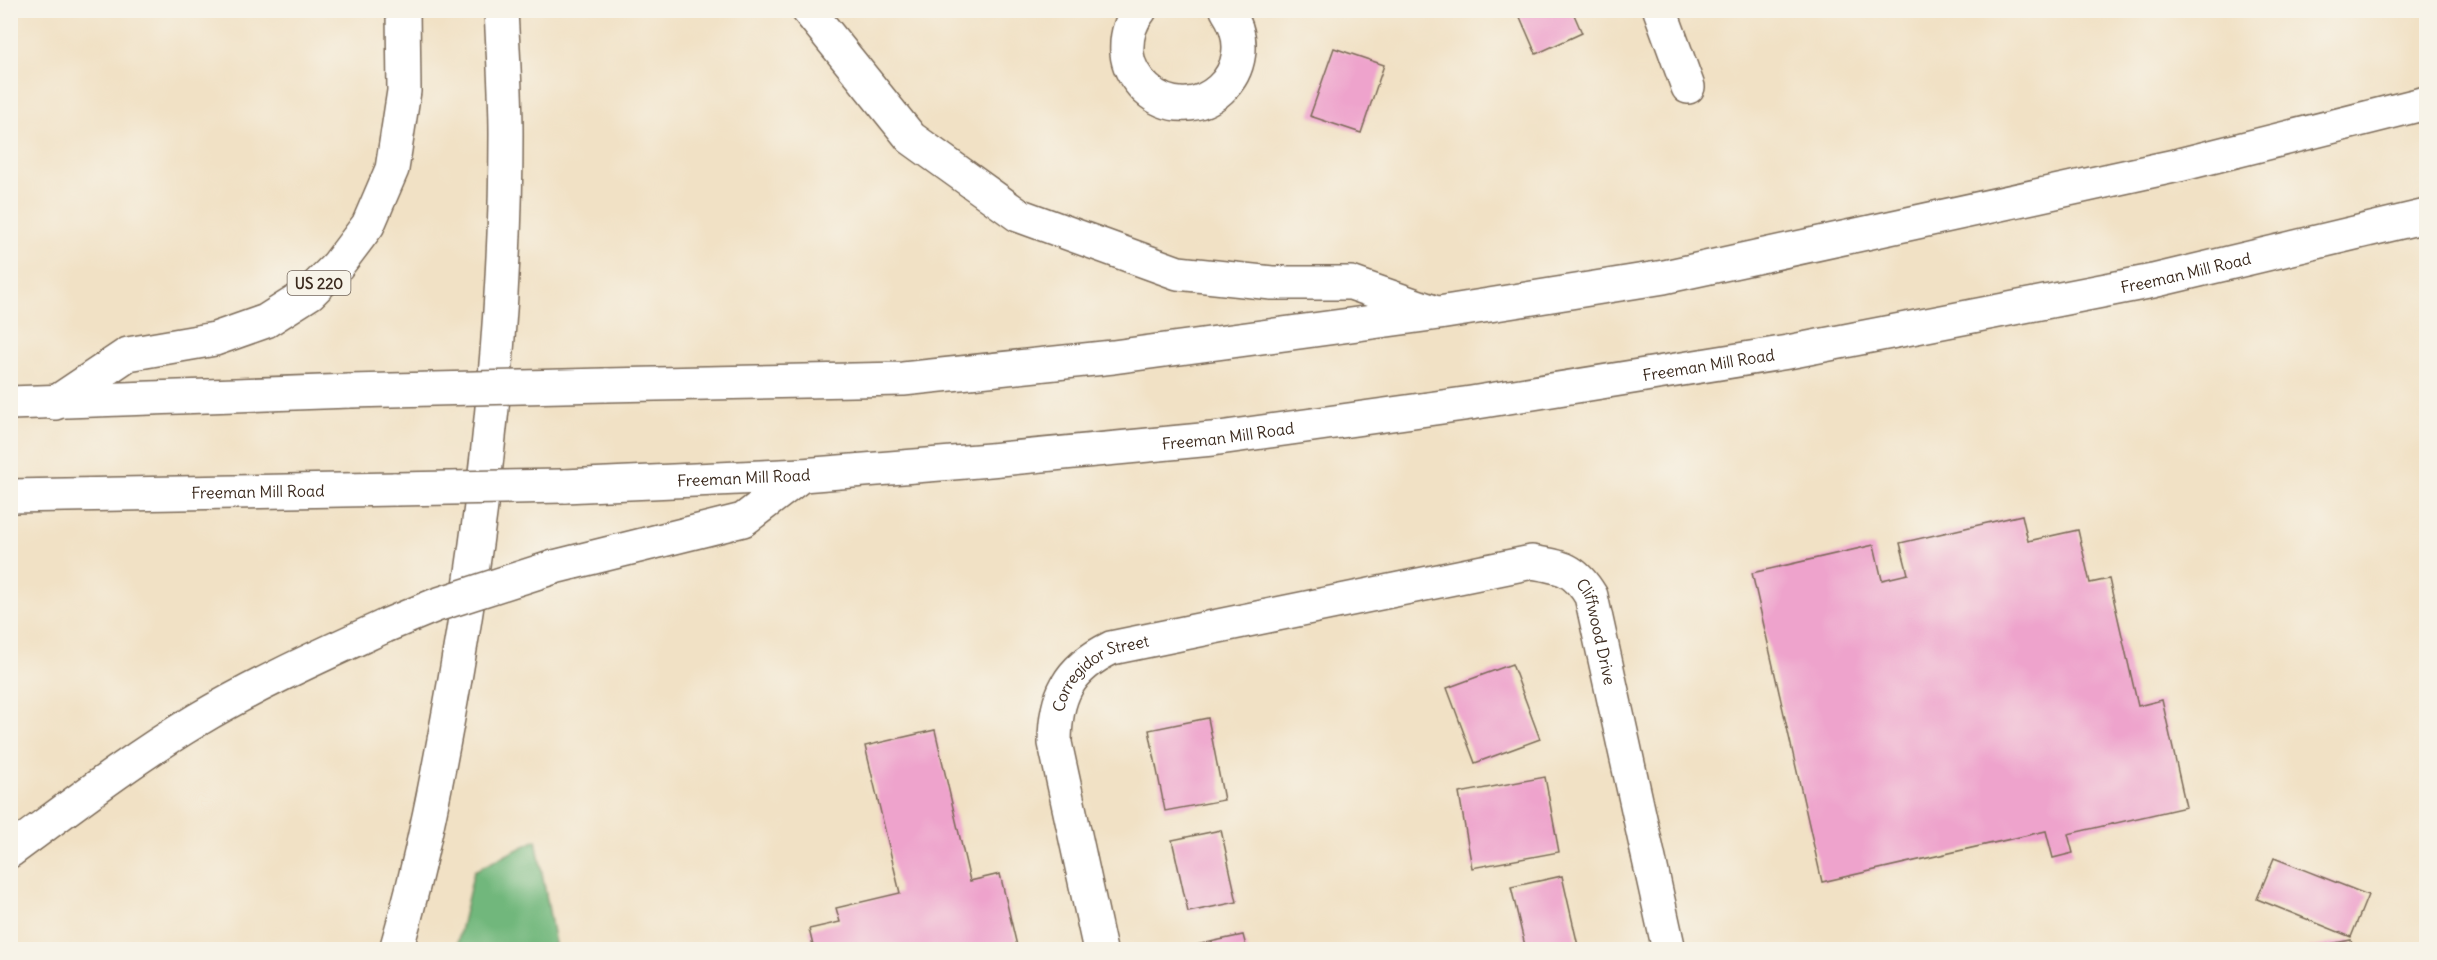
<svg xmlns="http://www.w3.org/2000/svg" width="2437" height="960" font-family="Delius,sans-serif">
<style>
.forest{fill:#71b77c;stroke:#56704d;stroke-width:1.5}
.building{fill:#eea3cc}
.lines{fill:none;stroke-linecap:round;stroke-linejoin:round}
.minor-casing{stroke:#7b6a58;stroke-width:36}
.highway-casing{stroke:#7b6a58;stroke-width:36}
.minor{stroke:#fff;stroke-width:33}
.highway{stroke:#fff;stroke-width:33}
.highway-bridge-casing{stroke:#7b6a58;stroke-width:36;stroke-linecap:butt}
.highway-bridge{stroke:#fff;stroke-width:33}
.labels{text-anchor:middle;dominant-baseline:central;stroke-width:4.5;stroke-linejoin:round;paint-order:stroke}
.shield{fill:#f7f3e8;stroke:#73665b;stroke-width:1.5}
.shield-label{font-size:15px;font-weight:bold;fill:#3b2a1e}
.street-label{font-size:16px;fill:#3b2a1e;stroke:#f7f3e8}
</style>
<rect width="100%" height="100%" fill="#f7f3e8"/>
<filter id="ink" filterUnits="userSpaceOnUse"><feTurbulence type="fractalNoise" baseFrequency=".0167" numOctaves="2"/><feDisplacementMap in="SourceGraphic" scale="12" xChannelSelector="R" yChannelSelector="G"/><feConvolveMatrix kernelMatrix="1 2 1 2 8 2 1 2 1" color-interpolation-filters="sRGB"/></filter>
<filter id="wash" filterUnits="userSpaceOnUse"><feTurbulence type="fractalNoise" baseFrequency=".008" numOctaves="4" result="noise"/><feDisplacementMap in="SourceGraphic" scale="24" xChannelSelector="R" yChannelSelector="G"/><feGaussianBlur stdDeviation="1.35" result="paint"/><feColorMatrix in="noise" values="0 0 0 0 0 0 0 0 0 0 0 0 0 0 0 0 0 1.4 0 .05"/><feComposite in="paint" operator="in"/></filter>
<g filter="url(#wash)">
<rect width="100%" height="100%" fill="#f1e1c5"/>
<!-- forest -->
<path class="forest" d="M536 840 556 949H456L474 871Z"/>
<g id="blocks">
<!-- building -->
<g class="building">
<path d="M1517 10H1572L1582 33 1536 54Z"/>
<path d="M1334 48 1384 65 1361 133 1310 116Z"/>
<path d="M2022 515 2028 541 2078 530 2090 583 2109 579 2138 706 2162 700 2186 807 2068 834 2073 853 2053 858 2046 831 1822 882 1752 573 1874 545 1882 580 1908 574 1900 543Z"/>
<path d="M1512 664 1540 739 1475 763 1447 688Z"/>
<path d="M1208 718 1224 800 1165 811 1149 730Z"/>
<path d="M935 730 970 881 1000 874 1018 950H814L809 929 840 922 836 908 900 893 865 746Z"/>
<path d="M1545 777 1559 852 1472 868 1459 793Z"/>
<path d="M1221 830 1237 902 1188 912 1172 840Z"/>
<path d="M2274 858 2368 895 2351 937 2257 899Z"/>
<path d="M1562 876 1579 950H1526L1511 887Z"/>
<path d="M1243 935 1247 950H1191V946Z"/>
<path d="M2351 940 2353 950H2309V948Z"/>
</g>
</g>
</g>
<g filter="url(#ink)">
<use href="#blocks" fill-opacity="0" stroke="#7b6a58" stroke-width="1.5"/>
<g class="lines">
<defs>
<g id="minor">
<path d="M1140 10C1129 23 1126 37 1127 53 1128 67 1136 79 1146 89 1195 134 1268 71 1227 10"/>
<path d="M1660 10 1688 87"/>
<path id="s1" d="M1100 950 1055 743C1055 696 1068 669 1111 648L1532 562C1563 567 1575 569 1591 596L1669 950"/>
</g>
<g id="highway">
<path d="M808 10 911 138 1018 215 1178 273 1272 283H1351L1431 311"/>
<path d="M605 385 903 379 1113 357 1439 313 1664 277 2179 165 2426 103"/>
<path d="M10 403 350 391"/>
<path d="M55 403 128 354 215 339 266 321 310 293 337 266 368 225 392 169 404 91 403 10"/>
<path id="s2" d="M564 486 802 475 990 460 1212 439 1471 403 1788 352 2153 281 2426 216"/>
<path id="s3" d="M10 496 396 489"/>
<path d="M554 567 743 520 802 475"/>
<path d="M10 851C71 806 132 759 197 720 257 684 322 655 385 626"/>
<path d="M396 950C422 861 439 770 455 679 486 500 506 317 506 134 506 93 503 52 501 10"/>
</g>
</defs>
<!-- minor casing -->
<use href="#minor" class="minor-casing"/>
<!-- highway casing -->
<use href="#highway" class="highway-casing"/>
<!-- minor -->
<use href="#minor" class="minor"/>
<!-- highway -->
<use href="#highway" class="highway"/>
<defs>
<g id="highway-bridge">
<path d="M350 391 605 385"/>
<path d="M396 489 564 486"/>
<path d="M385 626 436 605 554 567"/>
</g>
</defs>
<!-- highway-bridge casing -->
<use href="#highway-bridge" class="highway-bridge-casing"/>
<!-- highway-bridge -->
<use href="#highway-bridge" class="highway-bridge"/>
</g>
</g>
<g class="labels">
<!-- shield labels -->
<rect class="shield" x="287.5" y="271" width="63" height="24" rx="4.5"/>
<g class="shield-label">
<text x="319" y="283">US 220</text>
</g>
<!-- street labels -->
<g class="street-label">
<text stroke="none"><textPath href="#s2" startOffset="1638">Freeman Mill Road</textPath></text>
<text stroke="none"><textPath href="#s2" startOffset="1152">Freeman Mill Road</textPath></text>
<text stroke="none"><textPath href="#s2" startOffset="666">Freeman Mill Road</textPath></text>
<text stroke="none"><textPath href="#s2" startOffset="180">Freeman Mill Road</textPath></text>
<text stroke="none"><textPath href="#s3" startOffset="248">Freeman Mill Road</textPath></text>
<text stroke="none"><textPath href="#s1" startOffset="867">Cliffwood Drive</textPath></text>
<text stroke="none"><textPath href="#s1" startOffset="306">Corregidor Street</textPath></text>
</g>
</g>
<!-- margin -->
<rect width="2437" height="960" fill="none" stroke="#f7f3e8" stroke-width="36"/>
</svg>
